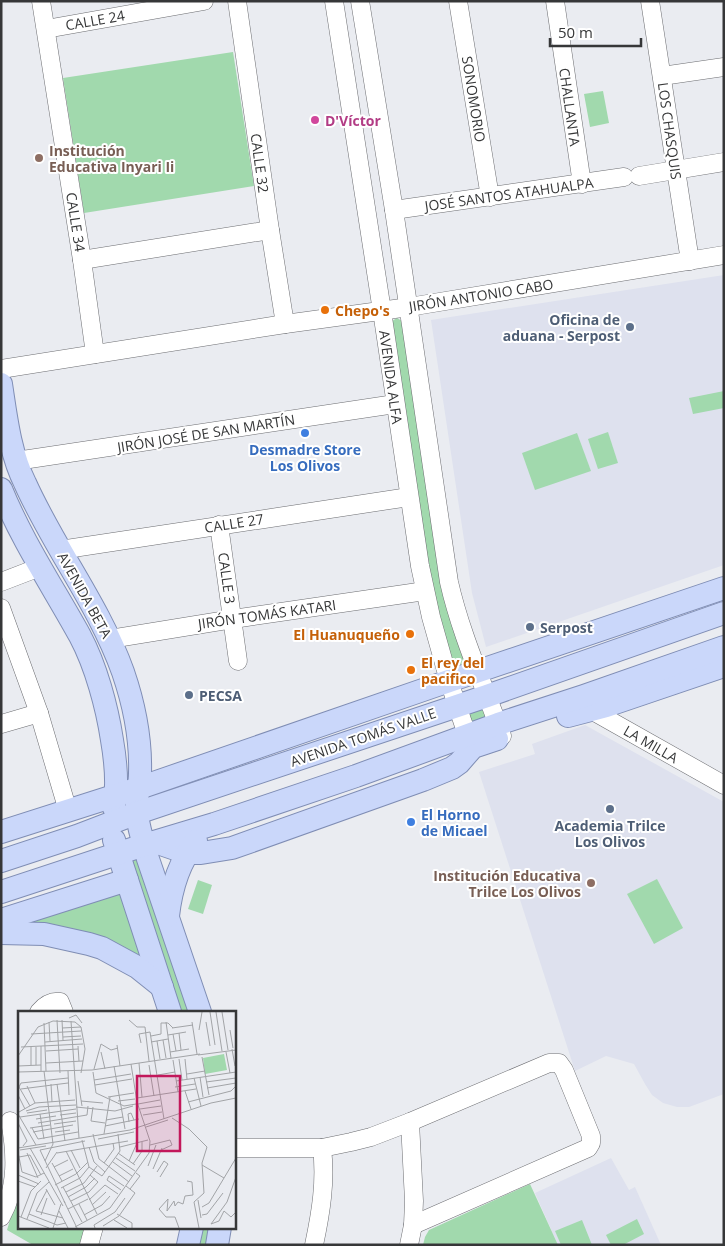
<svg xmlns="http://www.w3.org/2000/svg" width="725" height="1246" font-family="'Open Sans',sans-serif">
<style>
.built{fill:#dee1ee}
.green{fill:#a1d9ad}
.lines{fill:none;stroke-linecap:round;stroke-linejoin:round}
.minor-casing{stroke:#6c6d71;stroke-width:19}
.major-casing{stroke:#7f8db4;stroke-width:24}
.minor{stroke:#fff;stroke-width:18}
.major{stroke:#cad7fa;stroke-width:22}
.hotel-dot{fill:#d1479c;stroke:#fff;stroke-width:2}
.education-dot{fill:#8d6e63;stroke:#fff;stroke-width:2}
.food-dot{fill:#e8710a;stroke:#fff;stroke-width:2}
.service-dot{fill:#5c6f8a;stroke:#fff;stroke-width:2}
.shop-dot{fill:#3f7fe0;stroke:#fff;stroke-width:2}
.labels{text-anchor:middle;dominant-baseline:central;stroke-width:4;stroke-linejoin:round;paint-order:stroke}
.street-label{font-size:14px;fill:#363738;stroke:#fff}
.hotel-label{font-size:14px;font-weight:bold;fill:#b23c85;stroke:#fff;text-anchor:start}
.education-label{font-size:14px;font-weight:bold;fill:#785e54;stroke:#fff;text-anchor:start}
.food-label{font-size:14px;font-weight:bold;fill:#c56008;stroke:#fff;text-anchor:start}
.service-label{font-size:14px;font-weight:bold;fill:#4e5e75;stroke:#fff;text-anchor:start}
.shop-label{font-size:14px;font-weight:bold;fill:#366cbe;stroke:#fff}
.inset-road{fill:none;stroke:#a2a4a7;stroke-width:1}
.view{fill:#c2185b;fill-opacity:0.15;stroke:#c2185b;stroke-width:2.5}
.inset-edge{fill:none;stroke:#363738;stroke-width:2.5}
</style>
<rect width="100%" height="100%" fill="#eaecf1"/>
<!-- built -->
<g class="built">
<path d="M724 275V565L486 647 472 593 431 320Z"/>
<path d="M585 725 724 802V1094L689 1107H677L663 1103 652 1095 645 1084 634 1064 606 1056 575 1071 479 772 535 754 532 744Z"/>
<path d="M611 1158 629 1190 635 1187 661 1245H558L535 1193Z"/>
</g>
<!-- green -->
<g class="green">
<path d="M233 52 254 186 84 213 63 78Z"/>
<path d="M603 91 609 123 590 127 584 94Z"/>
<path d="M397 318 402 321 465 660 461 665 454 662 450 656 437 617 390 324 392 321Z"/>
<path d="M724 391V408L693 414 689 398Z"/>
<path d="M608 432 618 463 598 469 588 439Z"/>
<path d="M577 433 591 471 535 490 522 453Z"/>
<path d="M483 708 486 718 473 722 469 716 471 711Z"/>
<path d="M137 857 191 1012H178L129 859Z"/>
<path d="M657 879 683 928 654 944 627 894Z"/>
<path d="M198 880 212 885 203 914 188 909Z"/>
<path d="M120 890 148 965 11 927Z"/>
<path d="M530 1184 558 1245H423L425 1237 429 1230Z"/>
<path d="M19 1190V1227H91L84 1245H33L7 1230Z"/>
<path d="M637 1219 644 1234 623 1245H611L606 1235Z"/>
<path d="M582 1220 592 1245H561L555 1231Z"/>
<path d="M199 1227H212L208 1245H196Z"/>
</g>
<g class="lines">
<defs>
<g id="minor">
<path d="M41 1 82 260 95 354"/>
<path d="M237 1 270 230 285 324"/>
<path d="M334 1 382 311 420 566 431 617 449 681 463 723 473 747"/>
<path d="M360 1 394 210 449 582C461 635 484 685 502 736"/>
<path d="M458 1 490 197"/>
<path d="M555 1 582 184"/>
<path d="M650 1 690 261"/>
<path d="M46 29 204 1"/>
<path d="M662 76 724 67"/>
<path d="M639 176 724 162"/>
<path d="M394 210 624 177"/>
<path d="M82 260 270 230"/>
<path d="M1 369 285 324 409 307 724 255"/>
<path d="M16 461 395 404"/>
<path d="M219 525 238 661"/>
<path d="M60 550 409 497"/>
<path d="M1 582 40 567"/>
<path d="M1 608 39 713 68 811"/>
<path d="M110 639 233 619 425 591"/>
<path d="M588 703 591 710 724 785"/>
<path d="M1 724 39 713"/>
<path d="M39 1012C45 1005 51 1001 60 1002L64 1012"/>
<path d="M234 1148H322L351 1142 371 1137 410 1122 549 1063H559L564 1070 591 1136V1143L588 1148 413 1225"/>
<path d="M1 1217C18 1187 16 1153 10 1121"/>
<path d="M89 1245 94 1227"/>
<path d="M314 1245C321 1212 326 1181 322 1148"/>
<path d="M409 1245 413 1225 414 1201 410 1122"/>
</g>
<g id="major">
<path d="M1 384C6 417 10 453 25 483 54 548 99 605 123 672 134 704 141 739 140 773 140 786 135 801 137 815 139 830 144 845 148 859L200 1012"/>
<path d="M1 489C22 541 53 587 80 636 96 666 107 707 112 740 116 763 118 786 114 808"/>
<path d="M568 716 606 706 724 666"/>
<path d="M1 832 139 788 449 681 724 588"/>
<path d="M114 840 170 1012"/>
<path d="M155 842 187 853H201L232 848 423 780 452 768 459 763 473 747 497 739"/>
<path d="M1 861 77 836 137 813 487 696 724 613"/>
<path d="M1 892 144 845 214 824 356 776 498 724 584 696 724 647"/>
<path d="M168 916C171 889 179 862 196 841"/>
<path d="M1 920 127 880"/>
<path d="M1 933 44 934 89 944 102 948 137 967 162 987"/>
<path d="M188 1245 192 1227"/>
<path d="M217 1245 220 1227"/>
</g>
</defs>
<!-- minor casing -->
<use href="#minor" class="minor-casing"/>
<!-- major casing -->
<use href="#major" class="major-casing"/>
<!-- minor -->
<use href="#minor" class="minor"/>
<!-- major -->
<use href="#major" class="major"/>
</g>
<!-- markers -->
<circle class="hotel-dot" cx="315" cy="120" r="5"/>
<g class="education-dot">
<circle cx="39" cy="158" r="5"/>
<circle cx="591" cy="883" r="5"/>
</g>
<g class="food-dot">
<circle cx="325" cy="310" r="5"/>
<circle cx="410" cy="634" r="5"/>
<circle cx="411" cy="670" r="5"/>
</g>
<g class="service-dot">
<circle cx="630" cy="327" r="5"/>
<circle cx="530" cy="627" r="5"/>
<circle cx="189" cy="695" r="5"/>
<circle cx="610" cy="809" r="5"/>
</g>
<g class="shop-dot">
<circle cx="305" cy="433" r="5"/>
<circle cx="411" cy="822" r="5"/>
</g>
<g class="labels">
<!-- street labels -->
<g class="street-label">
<text transform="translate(95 20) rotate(-10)">CALLE 24</text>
<text transform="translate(474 99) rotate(81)">SONOMORIO</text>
<text transform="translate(570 107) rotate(82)">CHALLANTA</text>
<text transform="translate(670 131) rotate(82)">LOS CHASQUIS</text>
<text transform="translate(260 163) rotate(82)">CALLE 32</text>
<text transform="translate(509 194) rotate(-8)">JOSÉ SANTOS ATAHUALPA</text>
<text transform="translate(76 222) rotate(81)">CALLE 34</text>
<text transform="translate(481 295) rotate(-9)">JIRÓN ANTONIO CABO</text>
<text transform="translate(391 377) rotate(82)">AVENIDA ALFA</text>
<text transform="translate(206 433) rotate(-9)">JIRÓN JOSÉ DE SAN MARTÍN</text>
<text transform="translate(234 523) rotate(-9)">CALLE 27</text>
<text transform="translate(227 578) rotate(82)">CALLE 3</text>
<text transform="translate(85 595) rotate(61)">AVENIDA BETA</text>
<text transform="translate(267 614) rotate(-8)">JIRÓN TOMÁS KATARI</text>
<text transform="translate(363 737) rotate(-19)">AVENIDA TOMÁS VALLE</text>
<text transform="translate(651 744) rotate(30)">LA MILLA</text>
</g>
<!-- hotel labels -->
<g class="hotel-label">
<text x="325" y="120">D'Víctor</text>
</g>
<!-- education labels -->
<g class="education-label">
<text x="49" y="150">Institución<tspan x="49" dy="16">Educativa Inyari Ii</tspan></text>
<text x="581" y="875" text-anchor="end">Institución Educativa<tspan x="581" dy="16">Trilce Los Olivos</tspan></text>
</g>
<!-- food labels -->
<g class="food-label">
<text x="335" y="310">Chepo's</text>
<text x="400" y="634" text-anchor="end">El Huanuqueño</text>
<text x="421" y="662">El rey del<tspan x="421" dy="16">pacifico</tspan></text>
</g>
<!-- service labels -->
<g class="service-label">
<text x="620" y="319" text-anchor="end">Oficina de<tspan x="620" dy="16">aduana - Serpost</tspan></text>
<text x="540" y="627">Serpost</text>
<text x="199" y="695">PECSA</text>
<text x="610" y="825" text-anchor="middle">Academia Trilce<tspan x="610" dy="16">Los Olivos</tspan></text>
</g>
<!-- shop labels -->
<g class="shop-label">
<text x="305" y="449">Desmadre Store<tspan x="305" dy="16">Los Olivos</tspan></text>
<text x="421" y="814" text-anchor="start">El Horno<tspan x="421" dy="16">de Micael</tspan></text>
</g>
</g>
<!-- overview -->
<g transform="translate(18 1011)">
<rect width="218" height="218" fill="#eaecf1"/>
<path d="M206 43 209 59 187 63 185 47Z" fill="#a1d9ad"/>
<path class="inset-road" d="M192 1 197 34M198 1 204 40M204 1 210 39M51 7 58 4 64 12M39 9 42 62M44 9 45 29M111 9 119 16H127L131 50M53 10 61 127M31 11 32 30M148 11 153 47M174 11 179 43M188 11 192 35M26 12 28 60M44 17 63 16M154 17 175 14M181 19 184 1M212 19 215 37M161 22 163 39M13 23 63 20M155 23 158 40M150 24 168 21M133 25 143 23V12H150L155 17M45 26 63 25M145 29 148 47M139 30 142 48M27 31 64 28M133 31 150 28M123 32 121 23 132 21 146 108M99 34 102 55M23 35V60M60 35 61 50M3 36 65 33M13 36V54M18 36V54M214 38 217 55M28 40 60 38M83 41 87 58M152 41 171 38M208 41 212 62M180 44 218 39M0 45 20 16 35 10 57 11 63 16 67 38 63 62M184 46 191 84M161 48 164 69M167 48 169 68M155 49 160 81M28 52 65 50M121 52 124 86M131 54 136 85M0 55 23 54M96 55 107 118M76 58 83 33 93 39 100 37M26 60 35 133 27 150M50 60 51 84M0 61 74 59 182 43M75 61 78 82 106 95 118 93M169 63 187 60M140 64 157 61M182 66 185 86M176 67 183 95M76 69 113 63M60 70 64 95M158 70 218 61M188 71 218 67M33 73 34 91M39 73 47 130M77 74 114 68M9 75 17 92M157 76 177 73M189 77 218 72M3 78 50 72M167 80 173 98M0 84 7 98M90 86 116 82M119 87 178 78M63 90 85 92M100 90 117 88M170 91 213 80 218 75M120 93 142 89M12 95 1 76 3 72 50 67M58 96 97 100 115 95M75 96 73 110 87 112M122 98 143 95M8 100 21 96 58 94M1 101 17 92 57 89M9 102 29 99M0 103 18 134M22 103 26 128M42 104 58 102M125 104 144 101M2 106 58 98M154 107 171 118 189 136 184 152 186 182 176 191M18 108 38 105M88 109 105 106M111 111 110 103 113 102 116 109M0 112 9 130 5 135M20 112 69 104 70 95M36 113 58 110M87 115 121 108M128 116 150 109M12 117 32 114M14 117 20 128 60 121M15 121 55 114M37 121 52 119M75 123 81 148 111 171M86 123 92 86M80 128 116 121M64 129 71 156 84 165 102 140 100 123M132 134 152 129 154 134 143 139M71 136 76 151 87 161M102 136 130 129M0 137 112 119 193 92 218 87M12 137 45 195M2 139 28 135M53 139 62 157M48 140 79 203M0 141 4 161 18 166 26 162M9 142 20 167M39 142 110 130M100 142 117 154M1 146 12 144 23 164M98 147 117 160M111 150 119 132M95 151 114 165M34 152 44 170M86 152 96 138 95 132M115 153 124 140V131M184 154 206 167M130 155 138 134M36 156 50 149M28 157 39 141M135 158 144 137M139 161 146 150 150 153 142 166M0 164 21 173M41 165 55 158M218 166 209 191 193 213 201 210 206 200 213 206 218 201M0 170 17 176M37 174 58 163 70 151M45 176 64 211M43 177 62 167 71 156M28 178 37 194M112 178 122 165 118 162M29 179 18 200 45 207M103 179 89 169 91 165 106 175M48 181 66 172 79 155M50 186 68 176 77 167M71 189 87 174 100 183M180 189 183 207M46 190 59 217M53 190 71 181 80 171 72 164M176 191 181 217M47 192 22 139 67 130M61 193 69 209M74 194 88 181M184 196 191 192 218 147M50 198 70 188M41 200 50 217M11 203 39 214 48 212M99 203 114 212V217M23 204 29 187M66 204 84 194 92 185M184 204 189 203 205 182M0 205 31 217M3 206 13 180 23 170M9 208 19 182 31 171M96 209 109 217M85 215 101 205 117 182 108 175M57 216 92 197 131 142 132 130 119 91 113 53M35 217 43 193M77 217 76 214 97 201 107 187M161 217 157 206H148L141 198 150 188 149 200 156 190 157 195 160 191 165 193 167 185 175 184 174 171 169 170"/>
<path class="view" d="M119 65H162V140H119Z"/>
<rect width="218" height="218" class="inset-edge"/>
</g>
<!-- border -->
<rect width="725" height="1246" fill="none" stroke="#363738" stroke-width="5"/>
<!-- scale -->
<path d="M550 38v8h91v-8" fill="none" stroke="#363738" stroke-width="2.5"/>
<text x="558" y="38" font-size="15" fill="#363738" stroke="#ffffff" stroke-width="4" paint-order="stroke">50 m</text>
</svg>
